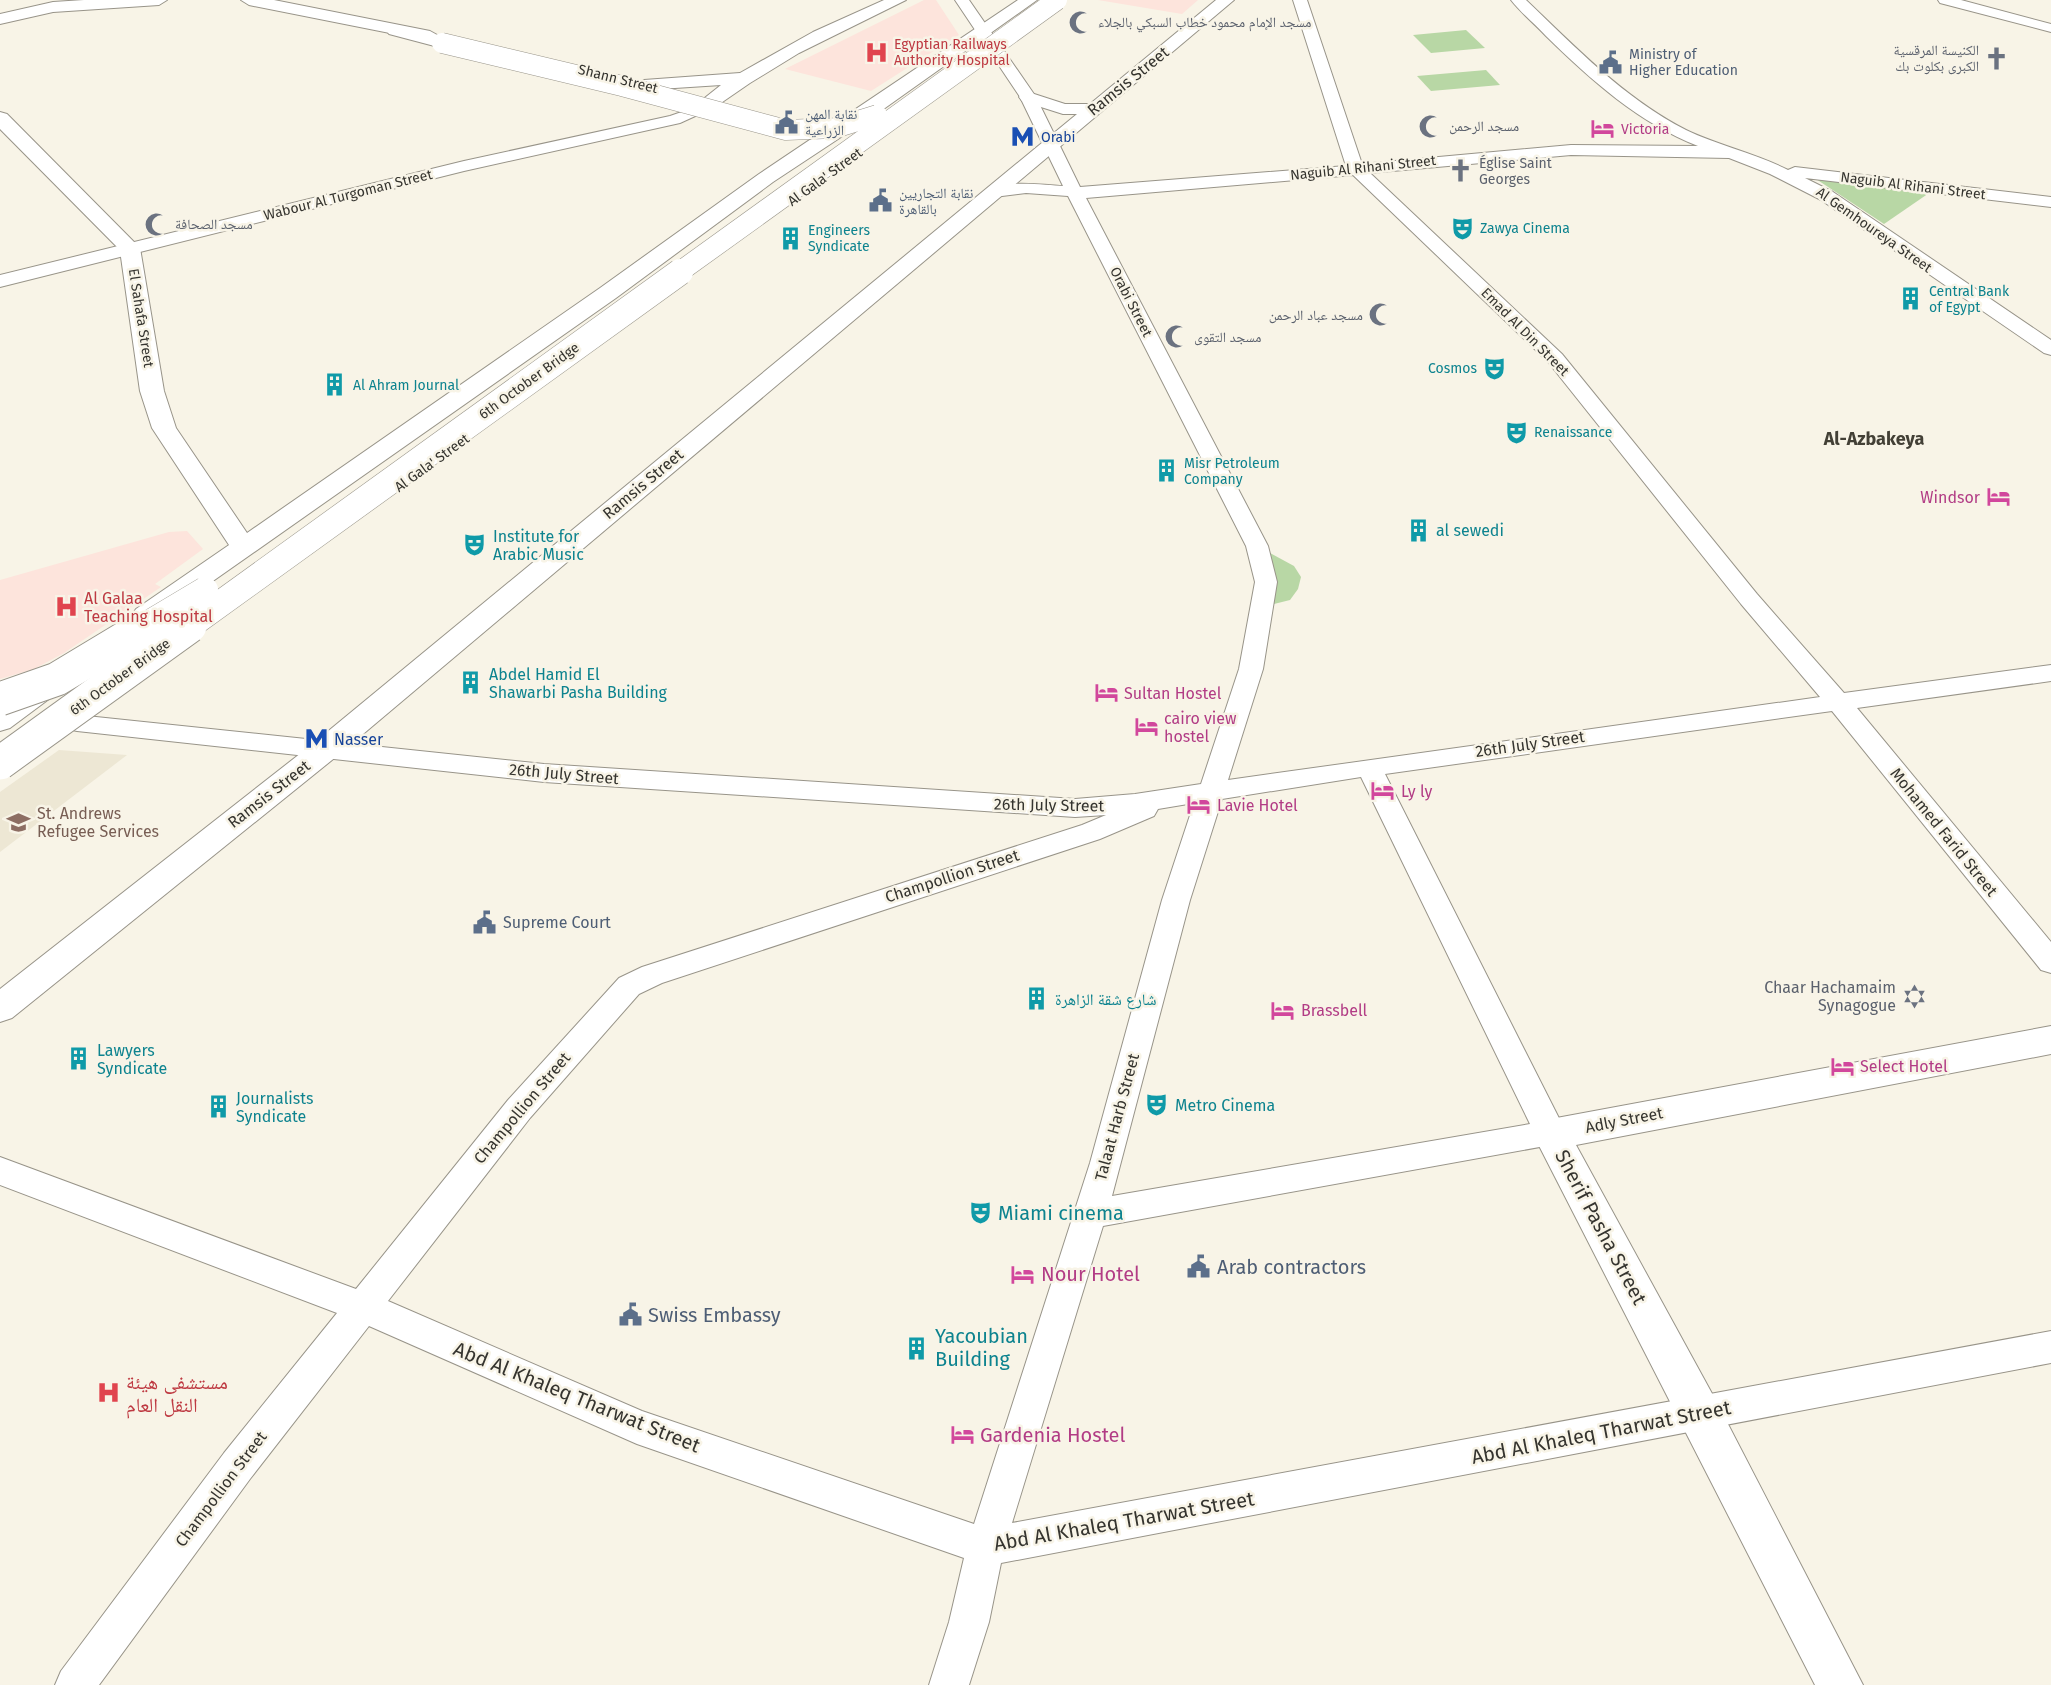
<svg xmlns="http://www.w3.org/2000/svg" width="2051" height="1685" font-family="'Fira Sans','Noto Naskh Arabic',sans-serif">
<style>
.built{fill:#ede7d4}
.medical{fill:#fde4dc}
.green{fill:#b8d7a5}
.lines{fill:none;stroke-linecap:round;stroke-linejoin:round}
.secondary-casing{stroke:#989489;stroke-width:2}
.primary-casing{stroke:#989489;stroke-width:2}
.highway-casing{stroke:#989489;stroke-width:2}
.secondary{fill:#fff;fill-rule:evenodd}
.primary{fill:#fff;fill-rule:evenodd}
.highway{fill:#fff;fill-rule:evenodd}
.highway-bridge-far2-casing{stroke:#989489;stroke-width:21;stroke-linecap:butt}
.highway-bridge-far1-casing{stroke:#989489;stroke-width:27;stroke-linecap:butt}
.highway-bridge-casing{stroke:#989489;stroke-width:35;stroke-linecap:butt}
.highway-bridge-far2{stroke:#fff;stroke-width:20}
.highway-bridge-far1{stroke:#fff;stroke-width:26}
.highway-bridge{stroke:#fff;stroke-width:33}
.labels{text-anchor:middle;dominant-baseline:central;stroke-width:5;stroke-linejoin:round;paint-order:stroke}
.far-worship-label{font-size:14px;fill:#5b616d;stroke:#f8f4e7;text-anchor:start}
.far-health-label{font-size:14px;fill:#be3a42;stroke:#f8f4e7;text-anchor:start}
.far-service-label{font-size:14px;fill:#4e5e75;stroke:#f8f4e7;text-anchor:start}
.far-street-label{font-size:14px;fill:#35342f;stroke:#f8f4e7}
.far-hotel-label{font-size:14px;fill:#b23c85;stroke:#f8f4e7;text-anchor:start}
.far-transit-label{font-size:14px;fill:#164399;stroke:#f8f4e7;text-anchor:start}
.far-culture-label{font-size:14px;fill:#0d838f;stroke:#f8f4e7;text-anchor:start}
.street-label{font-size:16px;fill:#35342f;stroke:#f8f4e7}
.hotel-label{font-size:16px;fill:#b23c85;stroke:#f8f4e7;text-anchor:start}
.culture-label{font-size:16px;fill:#0d838f;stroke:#f8f4e7;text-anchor:start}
.health-label{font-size:16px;fill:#be3a42;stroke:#f8f4e7;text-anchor:start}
.transit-label{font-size:16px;fill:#164399;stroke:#f8f4e7;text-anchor:start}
.education-label{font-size:16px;fill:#785e54;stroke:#f8f4e7;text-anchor:start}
.service-label{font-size:16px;fill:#4e5e75;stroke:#f8f4e7;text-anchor:start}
.worship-label{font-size:16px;fill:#5b616d;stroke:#f8f4e7;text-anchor:end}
.far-district-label{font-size:18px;font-weight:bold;fill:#434036;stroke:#f8f4e7}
.near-culture-label{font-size:20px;fill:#0d838f;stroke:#f8f4e7;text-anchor:start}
.near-street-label{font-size:20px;fill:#35342f;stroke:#f8f4e7}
.near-service-label{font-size:20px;fill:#4e5e75;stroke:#f8f4e7;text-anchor:start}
.near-hotel-label{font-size:20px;fill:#b23c85;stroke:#f8f4e7;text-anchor:start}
.near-health-label{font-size:20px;fill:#be3a42;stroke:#f8f4e7;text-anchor:start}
</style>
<rect width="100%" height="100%" fill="#f8f4e7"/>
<!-- built -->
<path class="built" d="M59 750 127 755 0 852V792Z"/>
<!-- medical -->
<g class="medical">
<path d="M924 0H936L959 35 871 91 785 69Z"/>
<path d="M1098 0H1198L1182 14Z"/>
<path d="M187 531 203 549 155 584 161 587 64 653 34 669 0 679V580L169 532Z"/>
</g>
<!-- green -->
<g class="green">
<path d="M1466 30 1485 48 1431 53 1413 35Z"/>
<path d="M1486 70 1500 85 1431 91 1417 76Z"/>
<path d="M1813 177 1932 191 1884 224Z"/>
<path d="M1270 553 1294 566 1301 577 1298 589 1290 600 1274 604Z"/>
</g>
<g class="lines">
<defs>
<g id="secondary">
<path d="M955 0H969L1036 97 1080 187 1346 166 1293 0H1307L1362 164 1571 145 1698 146C1639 123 1591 80 1546 36 1535 24 1521 13 1511 0H1526C1575 47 1625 99 1686 130 1719 146 1755 153 1788 170L1795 167 2051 197V207L1805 178 1833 192 2051 340V355L2044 353 1821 200 1770 174 1729 158 1571 155 1370 173 1562 354 1757 594 1844 693 2051 665V681L1857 708 2051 942V973L2041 970 1832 711 1385 774 1567 1134 1562 1143 1103 1226 1012 1523 2051 1331V1363L1001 1563 989 1622 969 1685H929L949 1622 964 1558 637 1444 369 1326 250 1479 99 1685H55L61 1671 224 1453 337 1313 0 1185V1157L356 1289 508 1100 619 978 642 967 1082 825 1106 815 1075 817 544 782 77 731 68 729 64 723 68 717 77 715 544 764 1075 799 1135 794 1201 784 1239 669 1255 582 1246 546 1068 196 1026 193 994 197 986 192C997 179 1046 185 1063 186L1020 97ZM1353 175 1548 362 1741 604 1820 697 1228 780 1263 669 1277 582 1268 546 1086 198ZM1361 777 1530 1124 1112 1196 1190 900 1222 799ZM1194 803 1162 900 1090 1163 974 1524 642 1411 388 1301 530 1118 639 994 662 983 1100 839 1154 816 1158 809Z"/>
<path d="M1938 0H1961L2051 24V32L1940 3Z"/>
<path d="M696 107 702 109 704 112 680 123 464 171 0 287V275L464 161 670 116Z"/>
</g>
<g id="primary">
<path d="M84 0H167L159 5 53 12 0 24V14L53 2Z"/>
<path d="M241 0H274L430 31 439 36 430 41 249 5Z"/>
<path d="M884 0H906L799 53 750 83 702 116H690L687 112 721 85 644 90 635 85 644 80 740 73 813 32Z"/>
<path d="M1018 0H1037L885 108 773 182 616 298 156 621 146 624 136 621 132 615 136 609 229 545 152 428 140 391 120 250 0 129V112L7 114 140 248 164 391 176 428 247 533 600 288 759 174Z"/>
<path d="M1216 0H1234L337 756 12 1018 0 1022V989L315 742 1077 114H1063L1022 101 1019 97 1022 93 1028 92 1065 104H1090Z"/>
<path d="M47 677 57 679 61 686 57 693 10 728 0 731V706L37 679Z"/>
<path d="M2051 1026V1054L1576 1145 1715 1399 1863 1685H1815L1533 1134 1538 1123 1551 1119Z"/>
</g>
<path id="highway" d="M395 25 448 39 451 43 442 48 389 34 386 30Z"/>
</defs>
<!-- secondary casing -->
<use href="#secondary" class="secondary-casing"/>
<!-- primary casing -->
<use href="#primary" class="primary-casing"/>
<!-- highway casing -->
<use href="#highway" class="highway-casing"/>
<!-- secondary -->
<use href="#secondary" class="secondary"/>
<!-- primary -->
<use href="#primary" class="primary"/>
<!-- highway -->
<use href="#highway" class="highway"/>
<defs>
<g id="highway-bridge-far2">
<path d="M442 43 622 86 786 130 835 128 877 115"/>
<path d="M678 273 1057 0"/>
</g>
<g id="highway-bridge-far1">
<path d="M143 627 205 590"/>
<path d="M188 627 680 272"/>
</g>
<g id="highway-bridge">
<path d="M0 699 57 679 145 626"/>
<path d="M0 763 190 626"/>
</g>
</defs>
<!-- highway-bridge-far2 casing -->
<use href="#highway-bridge-far2" class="highway-bridge-far2-casing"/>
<!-- highway-bridge-far1 casing -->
<use href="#highway-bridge-far1" class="highway-bridge-far1-casing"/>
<!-- highway-bridge casing -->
<use href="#highway-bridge" class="highway-bridge-casing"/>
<!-- highway-bridge-far2 -->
<use href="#highway-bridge-far2" class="highway-bridge-far2"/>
<!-- highway-bridge-far1 -->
<use href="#highway-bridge-far1" class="highway-bridge-far1"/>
<!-- highway-bridge -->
<use href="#highway-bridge" class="highway-bridge"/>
</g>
<!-- icons -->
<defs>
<symbol id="mosque-bare" viewBox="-9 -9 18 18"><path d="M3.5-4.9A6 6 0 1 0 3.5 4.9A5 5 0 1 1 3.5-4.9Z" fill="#6b7280" stroke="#f8f4e7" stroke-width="2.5" paint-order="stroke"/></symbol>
<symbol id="hospital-bare" viewBox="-9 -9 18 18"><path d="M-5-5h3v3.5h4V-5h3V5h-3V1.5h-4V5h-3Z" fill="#e0444e" stroke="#f8f4e7" stroke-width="2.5" paint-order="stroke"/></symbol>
<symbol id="church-bare" viewBox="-9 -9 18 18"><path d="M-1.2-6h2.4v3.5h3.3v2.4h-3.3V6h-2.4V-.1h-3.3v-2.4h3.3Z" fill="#6b7280" stroke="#f8f4e7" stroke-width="2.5" paint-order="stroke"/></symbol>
<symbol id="civic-bare" viewBox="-9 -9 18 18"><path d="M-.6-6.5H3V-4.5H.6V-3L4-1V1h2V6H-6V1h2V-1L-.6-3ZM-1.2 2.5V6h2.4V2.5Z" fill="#5c6f8a" stroke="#f8f4e7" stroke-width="2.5" paint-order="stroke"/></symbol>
<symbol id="hotel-bare" viewBox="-9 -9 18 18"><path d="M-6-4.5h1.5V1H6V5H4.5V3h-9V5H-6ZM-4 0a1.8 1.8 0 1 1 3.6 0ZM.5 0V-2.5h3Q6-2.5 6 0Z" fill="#d1479c" stroke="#f8f4e7" stroke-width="2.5" paint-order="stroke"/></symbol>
<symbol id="metro-bare" viewBox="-9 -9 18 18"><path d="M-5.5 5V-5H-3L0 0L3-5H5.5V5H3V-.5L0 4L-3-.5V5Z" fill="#1a4fb4" stroke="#f8f4e7" stroke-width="2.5" paint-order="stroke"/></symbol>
<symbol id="theatre-bare" viewBox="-9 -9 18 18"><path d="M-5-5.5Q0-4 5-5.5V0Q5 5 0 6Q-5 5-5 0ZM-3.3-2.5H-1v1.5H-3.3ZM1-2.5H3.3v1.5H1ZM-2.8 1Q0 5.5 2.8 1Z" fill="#0f9aa8" stroke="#f8f4e7" stroke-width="2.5" paint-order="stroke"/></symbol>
<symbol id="building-bare" viewBox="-9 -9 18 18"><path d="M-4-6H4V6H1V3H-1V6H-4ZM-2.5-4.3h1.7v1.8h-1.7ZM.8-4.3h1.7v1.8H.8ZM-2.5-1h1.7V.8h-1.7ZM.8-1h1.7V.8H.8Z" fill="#0f9aa8" stroke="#f8f4e7" stroke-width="2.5" paint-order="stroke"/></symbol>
<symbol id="school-bare" viewBox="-9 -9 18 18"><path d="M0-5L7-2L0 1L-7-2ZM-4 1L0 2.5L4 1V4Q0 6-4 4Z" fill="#8d6e63" stroke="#f8f4e7" stroke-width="2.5" paint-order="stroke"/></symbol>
<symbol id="synagogue-bare" viewBox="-9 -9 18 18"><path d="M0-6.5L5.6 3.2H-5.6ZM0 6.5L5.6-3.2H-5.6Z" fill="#6b7280" stroke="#f8f4e7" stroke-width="2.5" paint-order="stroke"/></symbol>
</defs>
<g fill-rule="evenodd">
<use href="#mosque-bare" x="1064" y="6" width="33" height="33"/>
<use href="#hospital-bare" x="860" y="36" width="33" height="33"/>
<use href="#church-bare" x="1980" y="42" width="33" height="33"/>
<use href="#civic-bare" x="1594" y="46" width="33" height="33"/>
<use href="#civic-bare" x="770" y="106" width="33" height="33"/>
<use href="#mosque-bare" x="1414" y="110" width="33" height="33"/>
<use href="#hotel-bare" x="1586" y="112" width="33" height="33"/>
<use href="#metro-bare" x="1006" y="120" width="33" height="33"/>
<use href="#church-bare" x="1444" y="154" width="33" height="33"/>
<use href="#civic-bare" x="864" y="184" width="33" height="33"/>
<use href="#mosque-bare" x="140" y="208" width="33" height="33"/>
<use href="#theatre-bare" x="1446" y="212" width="33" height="33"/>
<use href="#building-bare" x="774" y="222" width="33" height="33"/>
<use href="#building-bare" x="1894" y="282" width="33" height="33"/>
<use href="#mosque-bare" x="1364" y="298" width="33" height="33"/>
<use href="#mosque-bare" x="1160" y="320" width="33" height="33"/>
<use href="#theatre-bare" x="1478" y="352" width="33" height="33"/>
<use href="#building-bare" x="318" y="368" width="33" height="33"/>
<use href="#theatre-bare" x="1500" y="416" width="33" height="33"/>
<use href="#building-bare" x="1150" y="454" width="33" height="33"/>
<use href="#hotel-bare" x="1982" y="480" width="33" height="33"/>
<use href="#building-bare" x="1402" y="514" width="33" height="33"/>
<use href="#theatre-bare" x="458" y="528" width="33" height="33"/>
<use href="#hospital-bare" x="50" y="590" width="33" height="33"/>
<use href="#building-bare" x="454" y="666" width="33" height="33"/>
<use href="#hotel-bare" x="1090" y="676" width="33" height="33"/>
<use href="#hotel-bare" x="1130" y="710" width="33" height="33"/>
<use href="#metro-bare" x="300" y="722" width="33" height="33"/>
<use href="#hotel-bare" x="1366" y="774" width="33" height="33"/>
<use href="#hotel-bare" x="1182" y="788" width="33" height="33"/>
<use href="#school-bare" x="2" y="806" width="33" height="33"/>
<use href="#civic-bare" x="468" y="906" width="33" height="33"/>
<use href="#synagogue-bare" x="1898" y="980" width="33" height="33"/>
<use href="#building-bare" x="1020" y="982" width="33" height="33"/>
<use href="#hotel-bare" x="1266" y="994" width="33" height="33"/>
<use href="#building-bare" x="62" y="1042" width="33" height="33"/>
<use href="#hotel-bare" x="1826" y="1050" width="33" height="33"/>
<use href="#theatre-bare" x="1140" y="1088" width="33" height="33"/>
<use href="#building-bare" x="202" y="1090" width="33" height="33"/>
<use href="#theatre-bare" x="964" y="1196" width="33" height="33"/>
<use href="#civic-bare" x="1182" y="1250" width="33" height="33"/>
<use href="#hotel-bare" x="1006" y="1258" width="33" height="33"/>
<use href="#civic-bare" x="614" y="1298" width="33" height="33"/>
<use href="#building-bare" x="900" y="1332" width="33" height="33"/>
<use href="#hospital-bare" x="92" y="1376" width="33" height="33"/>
<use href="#hotel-bare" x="946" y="1418" width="33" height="33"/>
</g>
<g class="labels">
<!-- far-worship labels -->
<g class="far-worship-label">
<text x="1098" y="22">مسجد الإمام محمود خطاب السبكي بالجلاء</text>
<text x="1979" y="50" text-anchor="end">الكنيسة المرقسية<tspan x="1979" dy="16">الكبرى بكلوت بك</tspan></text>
<text x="1449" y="126">مسجد الرحمن</text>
<text x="1479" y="163">Église Saint<tspan x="1479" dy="16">Georges</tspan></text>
<text x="175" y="224">مسجد الصحافة</text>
<text x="1363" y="315" text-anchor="end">مسجد عباد الرحمن</text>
<text x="1194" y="337">مسجد التقوى</text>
</g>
<!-- far-health labels -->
<g class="far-health-label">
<text x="894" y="44">Egyptian Railways<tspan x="894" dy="16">Authority Hospital</tspan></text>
</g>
<!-- far-service labels -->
<g class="far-service-label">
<text x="1629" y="54">Ministry of<tspan x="1629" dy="16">Higher Education</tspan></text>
<text x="805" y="114">نقابة المهن<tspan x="805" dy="16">الزراعية</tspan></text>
<text x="899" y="193">نقابة التجاريين<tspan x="899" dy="16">بالقاهرة</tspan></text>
</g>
<!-- far-street labels -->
<g class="far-street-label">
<text transform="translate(618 79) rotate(14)">Shann Street</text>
<text transform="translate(1363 168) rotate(-6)">Naguib Al Rihani Street</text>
<text transform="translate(825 177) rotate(-36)">Al Gala' Street</text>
<text transform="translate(1913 186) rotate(7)">Naguib Al Rihani Street</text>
<text transform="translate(348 195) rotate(-14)">Wabour Al Turgoman Street</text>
<text transform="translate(1874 230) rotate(35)">Al Gemhoureya Street</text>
<text transform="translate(1131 302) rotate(63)">Orabi Street</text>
<text transform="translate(141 318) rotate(81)">El Sahafa Street</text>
<text transform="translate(1525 332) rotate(45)">Emad Al Din Street</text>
<text transform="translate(529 381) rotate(-36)">6th October Bridge</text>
<text transform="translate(432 463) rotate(-36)">Al Gala' Street</text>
<text transform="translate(120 677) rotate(-36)">6th October Bridge</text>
</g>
<!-- far-hotel labels -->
<g class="far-hotel-label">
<text x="1621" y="129">Victoria</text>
</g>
<!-- far-transit labels -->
<g class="far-transit-label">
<text x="1041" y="137">Orabi</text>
</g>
<!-- far-culture labels -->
<g class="far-culture-label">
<text x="1480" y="228">Zawya Cinema</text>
<text x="808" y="230">Engineers<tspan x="808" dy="16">Syndicate</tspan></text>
<text x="1929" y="291">Central Bank<tspan x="1929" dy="16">of Egypt</tspan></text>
<text x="1477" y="368" text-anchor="end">Cosmos</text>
<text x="353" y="385">Al Ahram Journal</text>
<text x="1534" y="432">Renaissance</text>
<text x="1184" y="463">Misr Petroleum<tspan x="1184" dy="16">Company</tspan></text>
</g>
<!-- street labels -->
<g class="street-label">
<text transform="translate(1128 81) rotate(-39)">Ramsis Street</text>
<text transform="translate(643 484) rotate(-40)">Ramsis Street</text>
<text transform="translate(1530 744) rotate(-8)">26th July Street</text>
<text transform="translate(564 774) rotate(5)">26th July Street</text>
<text transform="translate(269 794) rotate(-38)">Ramsis Street</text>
<text transform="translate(1049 805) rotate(1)">26th July Street</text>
<text transform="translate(1944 832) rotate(51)">Mohamed Farid Street</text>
<text transform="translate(952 876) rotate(-18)">Champollion Street</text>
<text transform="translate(522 1108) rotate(-50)">Champollion Street</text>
<text transform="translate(1117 1117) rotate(-75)">Talaat Harb Street</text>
<text transform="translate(1624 1120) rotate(-11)">Adly Street</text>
<text transform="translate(221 1489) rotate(-53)">Champollion Street</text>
</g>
<!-- hotel labels -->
<g class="hotel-label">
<text x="1980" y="497" text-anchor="end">Windsor</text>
<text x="1124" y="693">Sultan Hostel</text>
<text x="1164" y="718">cairo view<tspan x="1164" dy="18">hostel</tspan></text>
<text x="1401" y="791">Ly ly</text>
<text x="1217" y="805">Lavie Hotel</text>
<text x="1301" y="1010">Brassbell</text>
<text x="1860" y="1066">Select Hotel</text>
</g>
<!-- culture labels -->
<g class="culture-label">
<text x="1436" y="530">al sewedi</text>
<text x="493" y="536">Institute for<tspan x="493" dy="18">Arabic Music</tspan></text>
<text x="489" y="674">Abdel Hamid El<tspan x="489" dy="18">Shawarbi Pasha Building</tspan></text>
<text x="1055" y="999">شارع شقة الزاهرة</text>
<text x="97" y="1050">Lawyers<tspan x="97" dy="18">Syndicate</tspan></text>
<text x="236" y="1098">Journalists<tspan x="236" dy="18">Syndicate</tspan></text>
<text x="1175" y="1105">Metro Cinema</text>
</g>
<!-- health labels -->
<g class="health-label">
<text x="84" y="598">Al Galaa<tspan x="84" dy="18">Teaching Hospital</tspan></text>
</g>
<!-- transit labels -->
<g class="transit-label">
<text x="334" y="739">Nasser</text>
</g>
<!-- education labels -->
<g class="education-label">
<text x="37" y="813">St. Andrews<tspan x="37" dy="18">Refugee Services</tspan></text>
</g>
<!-- service labels -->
<g class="service-label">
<text x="503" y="922">Supreme Court</text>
</g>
<!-- worship labels -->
<g class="worship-label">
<text x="1896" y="987">Chaar Hachamaim<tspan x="1896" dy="18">Synagogue</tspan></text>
</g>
<!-- far-district labels -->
<g class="far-district-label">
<text x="1874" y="439">Al-Azbakeya</text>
</g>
<!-- near-culture labels -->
<g class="near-culture-label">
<text x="998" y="1213">Miami cinema</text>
<text x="935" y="1336">Yacoubian<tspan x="935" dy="23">Building</tspan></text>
</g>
<!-- near-street labels -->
<g class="near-street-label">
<text transform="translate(1601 1227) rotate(62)">Sherif Pasha Street</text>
<text transform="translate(577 1397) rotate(22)">Abd Al Khaleq Tharwat Street</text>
<text transform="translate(1601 1432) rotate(-11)">Abd Al Khaleq Tharwat Street</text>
<text transform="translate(1124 1521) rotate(-10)">Abd Al Khaleq Tharwat Street</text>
</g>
<!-- near-service labels -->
<g class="near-service-label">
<text x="1217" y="1267">Arab contractors</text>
<text x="648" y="1315">Swiss Embassy</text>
</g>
<!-- near-hotel labels -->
<g class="near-hotel-label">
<text x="1041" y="1274">Nour Hotel</text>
<text x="980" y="1435">Gardenia Hostel</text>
</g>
<!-- near-health labels -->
<g class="near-health-label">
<text x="126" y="1382">مستشفى هيئة<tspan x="126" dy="23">النقل العام</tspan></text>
</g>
</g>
</svg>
